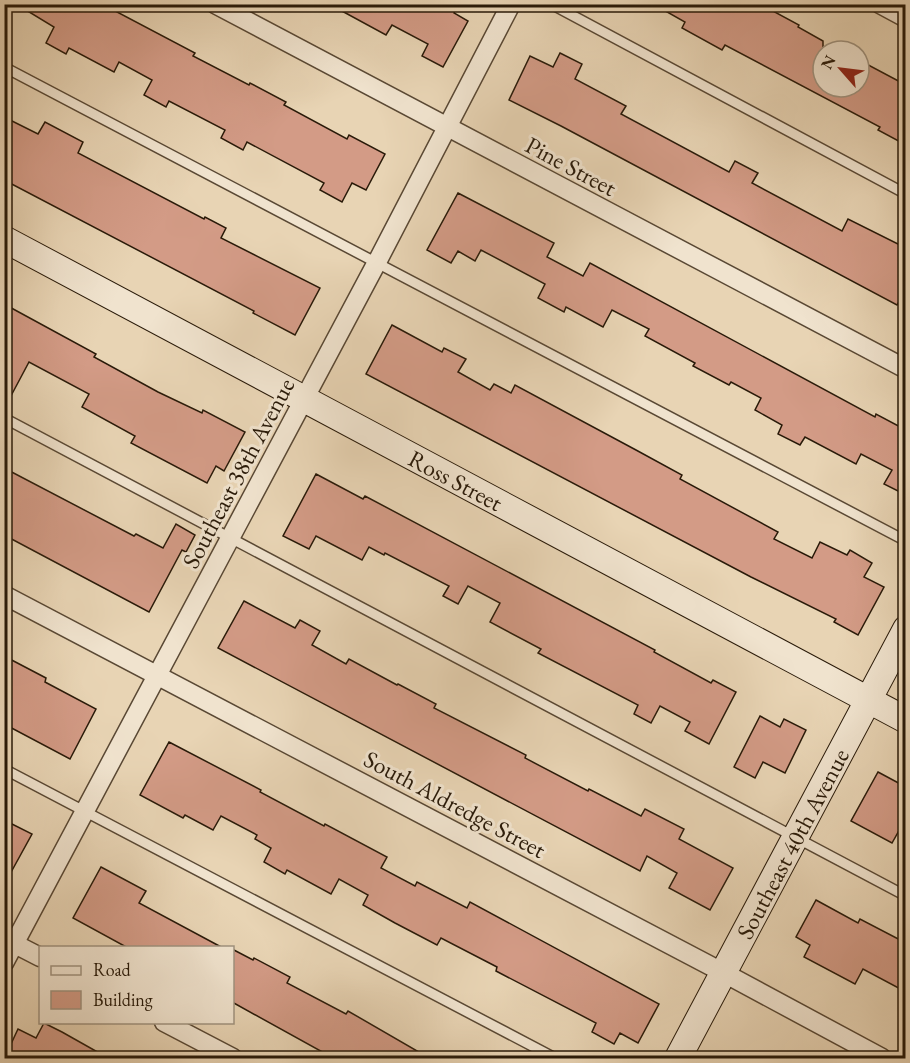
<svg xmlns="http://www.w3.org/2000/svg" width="910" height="1063" font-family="'EB Garamond',serif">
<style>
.building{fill:#d39b86;stroke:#291a09;stroke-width:1.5}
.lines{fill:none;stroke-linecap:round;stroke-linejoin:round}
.lane-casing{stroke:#594834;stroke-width:12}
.street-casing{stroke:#594834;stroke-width:21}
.secondary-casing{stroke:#291a09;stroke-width:28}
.lane{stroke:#f0e3ce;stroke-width:9}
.street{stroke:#f0e3ce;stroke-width:18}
.secondary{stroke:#f0e3ce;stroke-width:26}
.labels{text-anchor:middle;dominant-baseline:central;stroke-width:6;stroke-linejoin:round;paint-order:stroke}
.street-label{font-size:24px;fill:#291a09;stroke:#f0e3ce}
</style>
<rect width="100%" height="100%" fill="#e8d4b4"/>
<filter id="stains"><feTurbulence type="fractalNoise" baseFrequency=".00333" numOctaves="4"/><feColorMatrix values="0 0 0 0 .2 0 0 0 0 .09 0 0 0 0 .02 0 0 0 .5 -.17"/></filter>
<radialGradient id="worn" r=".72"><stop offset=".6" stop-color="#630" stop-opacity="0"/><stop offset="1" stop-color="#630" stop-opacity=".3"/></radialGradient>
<!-- building -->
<g class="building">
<path d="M16 4H102L195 53 193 56 249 85 250 83 286 102 284 105 347 139 349 135 385 154 366 190 352 183 342 202 320 190 324 183 247 142 243 150 221 138 225 130 169 101 166 107 144 95 152 80 119 62 114 72 69 48 66 54 46 43 54 27Z"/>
<path d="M329 4H458L454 13 468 21 443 67 422 56 428 44 392 25 386 35Z"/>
<path d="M653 4H760L799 25 798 27 823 41V87H859V60L906 85V145L878 130 880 127 725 45 722 50 682 28 685 22Z"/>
<path d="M560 53 582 64 575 79 626 106 621 114 729 172 735 161 758 173 752 183 842 231 848 219 906 248V289L897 305 561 126 509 100 530 56 553 67Z"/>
<path d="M4 117 38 134 45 122 83 142 78 153 204 219 205 217 226 228 221 238 320 288 295 335 253 313 254 311 4 180Z"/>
<path d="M458 193 554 243 547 257 583 276 590 263 875 417 876 414 906 430V495L884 484 892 470 861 454 856 464 805 437 800 445 778 434 782 425 755 410 761 398 731 382 729 385 693 366 695 363 645 336 649 329 612 310 603 327 566 307 564 312 538 298 545 284 481 250 475 261 458 251 451 263 427 250Z"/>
<path d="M4 304 96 354 94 357 158 392 202 413 203 410 245 432 224 471 216 466 207 483 131 443 135 436 82 407 89 394 29 362 4 409Z"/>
<path d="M392 325 442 352 444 348 466 359 458 372 490 390 494 384 511 393 515 385 636 450 682 475 680 479 778 532 774 539 812 558 820 542 847 555 850 550 872 563 864 577 884 587 858 635 834 622 836 619 751 577 366 374Z"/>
<path d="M4 468 134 536 136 534 163 548 176 524 195 535 186 552 182 550 149 612 4 535Z"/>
<path d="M316 474 363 499 365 496 655 650 654 652 711 683 713 680 736 692 709 744 685 731 690 722 660 706 651 723 634 714 638 705 538 653 541 649 490 622 500 603 468 586 458 604 443 596 449 586 385 553 384 555 369 547 362 560 316 536 309 549 283 536Z"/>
<path d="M244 601 295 628 300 620 320 631 312 645 346 664 349 659 397 685 398 684 436 704 434 708 526 755 525 758 588 791 589 789 641 816 645 809 684 829 679 839 733 868 710 910 669 888 677 873 647 856 640 871 218 648Z"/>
<path d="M4 656 46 678 45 682 96 709 70 759 4 724Z"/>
<path d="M760 716 780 727 784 719 806 730 785 773 763 762 755 778 734 767Z"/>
<path d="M169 742 261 790 260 792 324 826 325 824 387 857 381 868 415 886 417 882 467 908 470 902 659 1004 638 1043 620 1033 614 1044 592 1032 596 1023 496 971 497 967 441 938 437 945 395 923 363 905 368 895 339 879 331 894 287 870 285 874 264 862 271 848 255 839 257 835 221 816 213 830 185 815 183 818 140 795Z"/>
<path d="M878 772 906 787V818L892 843 851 821Z"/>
<path d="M4 820 32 834 4 885Z"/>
<path d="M101 867 146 891 139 903 223 948H128L73 918Z"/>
<path d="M816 900 858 923 860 919 906 943V992L863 969 855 984 804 957 810 945 796 937Z"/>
<path d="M232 949 253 960 254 958 290 977 287 983 346 1014 348 1011 431 1059H335L232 1002Z"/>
<path d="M44 1023 62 1032 110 1059H4L18 1029 36 1038Z"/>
</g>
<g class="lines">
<defs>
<g id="lane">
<path d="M551 4 906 194"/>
<path d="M4 67 906 541"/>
<path d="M4 418 906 896"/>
<path d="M4 769 555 1058"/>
</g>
<g id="street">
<path d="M215 4 906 369"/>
<path d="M880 4 906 18"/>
<path d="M4 595 724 973 882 1058"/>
<path d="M5 939 40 957"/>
<path d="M4 963 376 264 511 4"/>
<path d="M164 1022 233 1058"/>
</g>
<g id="secondary">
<path id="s1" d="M4 239 906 720"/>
<path id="s2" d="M678 1058 906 629"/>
</g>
</defs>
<!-- lane casing -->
<use href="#lane" class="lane-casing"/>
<!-- street casing -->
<use href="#street" class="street-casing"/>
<!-- secondary casing -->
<use href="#secondary" class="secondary-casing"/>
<!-- lane -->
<use href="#lane" class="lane"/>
<!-- street -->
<use href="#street" class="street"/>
<!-- secondary -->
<use href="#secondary" class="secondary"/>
</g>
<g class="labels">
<!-- street labels -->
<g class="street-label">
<text transform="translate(571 166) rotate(28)">Pine Street</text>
<text transform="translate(238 473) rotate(-62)">Southeast 38th Avenue</text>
<text stroke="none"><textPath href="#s1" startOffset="512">Ross Street</textPath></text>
<text transform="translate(455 804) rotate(28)">South Aldredge Street</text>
<text stroke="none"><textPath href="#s2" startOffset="243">Southeast 40th Avenue</textPath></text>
</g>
</g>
<!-- margin -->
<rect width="910" height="1063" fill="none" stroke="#e8d4b4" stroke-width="24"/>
<rect x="6" y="6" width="898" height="1051" fill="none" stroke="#291a09" stroke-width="3"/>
<rect x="12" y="12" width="886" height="1039" fill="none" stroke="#291a09" stroke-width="1.5"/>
<!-- legend -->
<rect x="39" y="946" width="195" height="78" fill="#f0e3ce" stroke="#a0937f" stroke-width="1.5"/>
<rect x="51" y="966" width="30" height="9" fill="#f0e3ce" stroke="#a0937f" stroke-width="1.5"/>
<text x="93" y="976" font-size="18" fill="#291a09">Road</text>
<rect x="51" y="991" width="30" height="18" fill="#d39b86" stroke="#a0937f" stroke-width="1.5"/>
<text x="93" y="1006" font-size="18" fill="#291a09">Building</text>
<!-- north arrow -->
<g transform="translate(841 69) rotate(298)"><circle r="28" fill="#f0e3ce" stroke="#a0937f" stroke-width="1.5"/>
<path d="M0-4.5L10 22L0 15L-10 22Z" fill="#8f2418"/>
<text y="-9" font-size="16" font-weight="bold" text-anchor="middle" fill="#291a09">N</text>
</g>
<rect width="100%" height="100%" filter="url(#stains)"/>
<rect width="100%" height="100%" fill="url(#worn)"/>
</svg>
